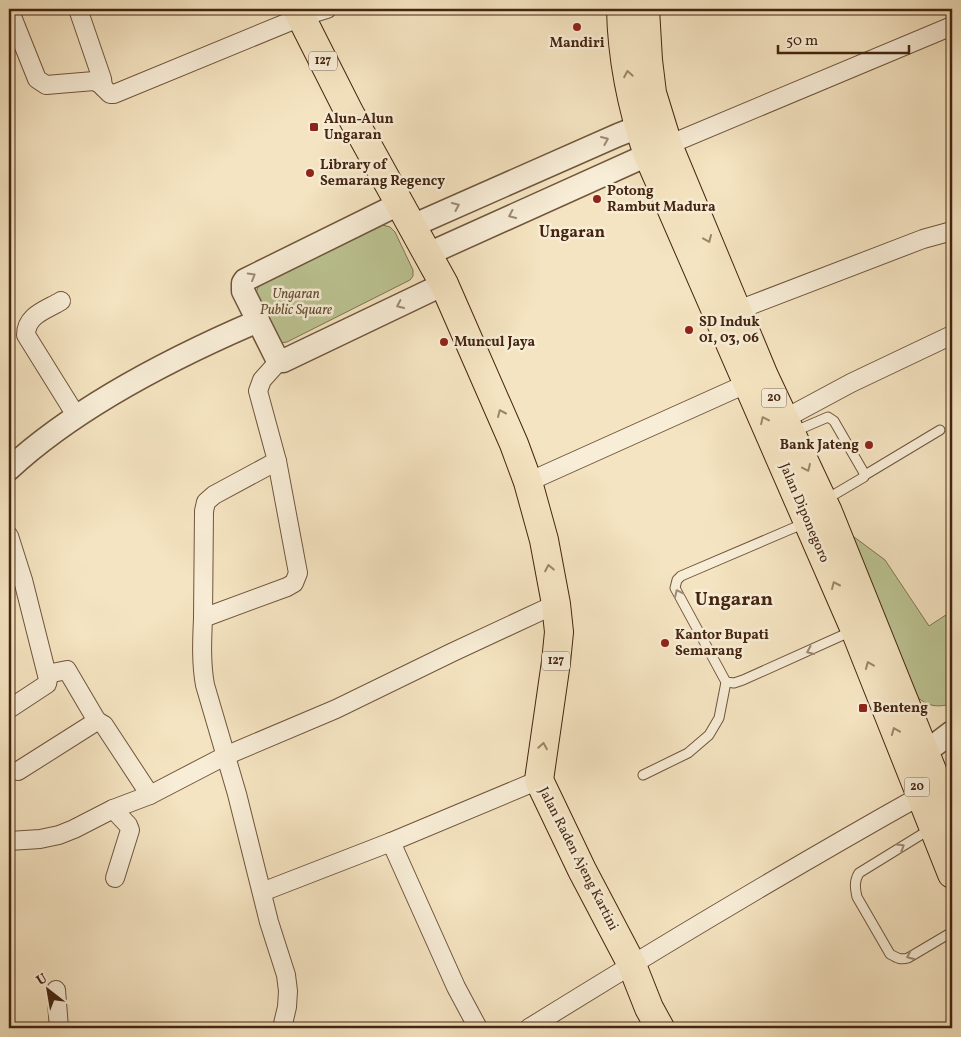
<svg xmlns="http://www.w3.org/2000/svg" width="961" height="1037" font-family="Vollkorn,serif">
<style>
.green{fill:#bcc493;stroke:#807452}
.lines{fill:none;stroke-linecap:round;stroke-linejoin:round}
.service-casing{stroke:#70553c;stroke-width:11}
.minor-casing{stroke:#70553c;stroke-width:20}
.tertiary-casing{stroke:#70553c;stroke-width:25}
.primary-casing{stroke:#442510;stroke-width:30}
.trunk-casing{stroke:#442510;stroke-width:30}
.service{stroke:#f8edd7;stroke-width:9}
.minor{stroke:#f8edd7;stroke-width:18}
.tertiary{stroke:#f8edd7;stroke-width:22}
.primary{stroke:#f5e4c1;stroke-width:28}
.trunk{stroke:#f5e4c1;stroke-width:28}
.oneway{stroke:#9c8468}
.oneway2{stroke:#9e8974}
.poi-dot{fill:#8f2418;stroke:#f8edd7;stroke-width:2}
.labels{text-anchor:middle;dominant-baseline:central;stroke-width:5;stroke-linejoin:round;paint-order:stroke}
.shield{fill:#f8edd7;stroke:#7a614c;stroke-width:1}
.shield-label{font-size:12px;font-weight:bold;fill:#442510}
.poi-label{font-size:14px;font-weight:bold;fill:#442510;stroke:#f8edd7;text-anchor:start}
.park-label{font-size:14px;font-style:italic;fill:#624d31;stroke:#f8edd7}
.street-label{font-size:14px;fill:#442510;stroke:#f8edd7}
.quarter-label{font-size:16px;font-weight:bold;fill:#442510;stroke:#f8edd7}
.district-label{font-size:19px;font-weight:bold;fill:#442510;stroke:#f8edd7}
</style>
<rect width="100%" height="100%" fill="#f5e4c1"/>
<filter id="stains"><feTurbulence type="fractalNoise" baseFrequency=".004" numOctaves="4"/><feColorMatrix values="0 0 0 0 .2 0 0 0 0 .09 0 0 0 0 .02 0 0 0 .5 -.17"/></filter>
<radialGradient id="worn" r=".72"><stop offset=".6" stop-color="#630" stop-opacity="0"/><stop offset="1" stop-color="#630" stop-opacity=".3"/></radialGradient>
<!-- green -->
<g class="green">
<path d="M383 225 390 227 395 232 413 270V276L410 280 287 342 281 343 255 296 259 284Z"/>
<path d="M842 528 885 560 929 626 952 611V704C934 708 926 706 913 693Z"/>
</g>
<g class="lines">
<defs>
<g id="service">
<path d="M793 432 828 417 834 421 864 473V477L825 500"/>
<path d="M865 475 940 430"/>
<path d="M726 682 734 683 743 680 852 631"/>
<path d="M643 775 688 753 709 735 719 718 726 682 675 588 677 580 681 576 805 523"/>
<path d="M932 828 859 873C854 881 855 888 857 897L890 954C897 958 900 960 908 958L952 932"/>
</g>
<g id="minor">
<path d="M9 9 37 79 46 85 94 81 100 84 110 94H114L301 17 327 9"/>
<path d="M78 9 102 79 103 87"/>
<path d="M668 145 952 26"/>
<path d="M61 301C46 310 26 315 26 335L77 417"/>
<path d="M738 310 923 239 952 231"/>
<path d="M279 361 262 380 258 391 277 461 298 573 294 583 287 587 203 618C202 641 201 663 205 685L237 794 269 922 286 975 288 991 287 1007 282 1028"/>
<path d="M784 419 851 383 952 335"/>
<path d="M528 482 746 384"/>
<path d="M9 536 23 580 48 679 47 684 9 709"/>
<path d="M203 618 204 511 206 502 214 495 277 461"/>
<path d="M47 674 67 670 97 721"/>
<path d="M18 771 97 721 104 725 150 795"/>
<path d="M113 809 128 825 130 830 115 878"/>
<path d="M9 841 40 839 59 835 74 829 113 809 150 795 225 756 336 709 453 652 556 604"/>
<path d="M391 842 456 987 478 1028"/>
<path d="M262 892 391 842 539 780"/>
<path d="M56 990 59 1028"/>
<path d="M529 1028C658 948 788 870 920 796L930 792"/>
</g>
<g id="tertiary">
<path d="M399 204 245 280 243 283V291L276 357 279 361H283L444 284"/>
<path d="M412 226 618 135 654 121"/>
<path d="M428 254 663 148"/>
<path d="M9 469C76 407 174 357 258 321"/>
<path d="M911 763 952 732"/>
</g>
<path id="primary" d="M297 9 349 112 444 284 514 444 528 482 544 540 556 604 559 632 556 662 539 780 582 870 632 965 649 1008 660 1028"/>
<g id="trunk">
<path d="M621 9C622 58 632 108 648 155L855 630 952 874"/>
<path d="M645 9 648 60 652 93 668 145 764 376 828 512 952 820"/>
</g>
</defs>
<!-- service casing -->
<use href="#service" class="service-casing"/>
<!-- minor casing -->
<use href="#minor" class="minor-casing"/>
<!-- tertiary casing -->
<use href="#tertiary" class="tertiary-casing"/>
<!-- primary casing -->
<use href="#primary" class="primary-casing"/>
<!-- trunk casing -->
<use href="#trunk" class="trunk-casing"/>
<!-- service -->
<use href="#service" class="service"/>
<!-- minor -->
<use href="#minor" class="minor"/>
<!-- tertiary -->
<use href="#tertiary" class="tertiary"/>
<!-- primary -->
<use href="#primary" class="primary"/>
<!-- trunk -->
<use href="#trunk" class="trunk"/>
</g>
<!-- one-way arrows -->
<defs><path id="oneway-chevron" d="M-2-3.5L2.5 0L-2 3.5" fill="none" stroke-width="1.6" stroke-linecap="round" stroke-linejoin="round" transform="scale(1.25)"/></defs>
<g class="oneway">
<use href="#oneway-chevron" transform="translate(628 74) rotate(-100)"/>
<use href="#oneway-chevron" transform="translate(708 239) rotate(67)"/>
<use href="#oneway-chevron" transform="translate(501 413) rotate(-114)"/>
<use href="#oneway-chevron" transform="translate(764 420) rotate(-115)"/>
<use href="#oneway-chevron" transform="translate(807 468) rotate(65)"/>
<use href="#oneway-chevron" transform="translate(549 568) rotate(-101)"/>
<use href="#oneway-chevron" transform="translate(835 585) rotate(-114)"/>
<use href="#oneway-chevron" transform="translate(869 665) rotate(-112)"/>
<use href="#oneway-chevron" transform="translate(895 731) rotate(-112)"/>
<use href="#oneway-chevron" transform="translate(543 746) rotate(-81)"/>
</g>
<g class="oneway2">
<use href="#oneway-chevron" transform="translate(605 140) rotate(-23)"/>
<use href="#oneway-chevron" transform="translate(456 206) rotate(-24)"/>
<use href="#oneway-chevron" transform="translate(512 215) rotate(155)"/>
<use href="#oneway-chevron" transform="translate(252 276) rotate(-30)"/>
<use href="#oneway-chevron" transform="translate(400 305) rotate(155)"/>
<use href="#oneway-chevron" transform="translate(678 593) rotate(-115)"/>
<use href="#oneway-chevron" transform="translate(810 651) rotate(156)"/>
<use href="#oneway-chevron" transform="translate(901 847) rotate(-32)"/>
<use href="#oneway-chevron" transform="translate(910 956) rotate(155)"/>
</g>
<!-- markers -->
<g class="poi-dot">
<circle cx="577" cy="27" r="5"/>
<rect x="309" y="122" width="10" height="10" rx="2.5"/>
<circle cx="310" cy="173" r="5"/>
<circle cx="597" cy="199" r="5"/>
<circle cx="689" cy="330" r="5"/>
<circle cx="444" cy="342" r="5"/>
<circle cx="869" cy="445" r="5"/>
<circle cx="665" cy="643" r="5"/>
<rect x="858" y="703" width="10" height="10" rx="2.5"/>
</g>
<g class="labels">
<!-- shield labels -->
<g class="shield">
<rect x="309" y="51.5" width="28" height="19" rx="4"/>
<rect x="761.5" y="388.5" width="25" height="19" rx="4"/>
<rect x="542" y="651.5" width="28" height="19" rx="4"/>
<rect x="904.5" y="777.5" width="25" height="19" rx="4"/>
</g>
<g class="shield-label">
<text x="323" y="61">127</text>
<text x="774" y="398">20</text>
<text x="556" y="661">127</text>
<text x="917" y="787">20</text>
</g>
<!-- poi labels -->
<g class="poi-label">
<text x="577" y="43" text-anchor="middle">Mandiri</text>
<text x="324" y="119">Alun-Alun<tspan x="324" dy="16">Ungaran</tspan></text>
<text x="320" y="165">Library of<tspan x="320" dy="16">Semarang Regency</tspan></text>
<text x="607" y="191">Potong<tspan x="607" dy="16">Rambut Madura</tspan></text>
<text x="699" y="322">SD Induk<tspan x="699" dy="16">01, 03, 06</tspan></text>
<text x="454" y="342">Muncul Jaya</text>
<text x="859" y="445" text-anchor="end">Bank Jateng</text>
<text x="675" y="635">Kantor Bupati<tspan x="675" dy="16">Semarang</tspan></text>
<text x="873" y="708">Benteng</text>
</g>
<!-- park labels -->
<g class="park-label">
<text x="296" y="294">Ungaran<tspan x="296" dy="16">Public Square</tspan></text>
</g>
<!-- street labels -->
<g class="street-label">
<text transform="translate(804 513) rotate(67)">Jalan Diponegoro</text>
<text transform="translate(578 859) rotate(63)">Jalan Raden Ajeng Kartini</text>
</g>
<!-- quarter labels -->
<g class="quarter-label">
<text x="572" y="233">Ungaran</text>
</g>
<!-- district labels -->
<g class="district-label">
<text x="734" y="600">Ungaran</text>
</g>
</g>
<!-- margin -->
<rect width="961" height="1037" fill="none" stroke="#f5e4c1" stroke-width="30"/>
<rect x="10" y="10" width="941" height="1017" fill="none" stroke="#442510" stroke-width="2.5"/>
<rect x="15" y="15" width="931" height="1007" fill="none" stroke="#442510"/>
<!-- north arrow -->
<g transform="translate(48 990) rotate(329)" stroke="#f8edd7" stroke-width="4" paint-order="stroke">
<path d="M0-4L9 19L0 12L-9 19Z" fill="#442510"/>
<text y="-8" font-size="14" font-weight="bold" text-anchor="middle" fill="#442510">U</text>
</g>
<!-- scale -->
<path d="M778 45v8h131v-8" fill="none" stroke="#442510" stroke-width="2.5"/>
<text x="786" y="45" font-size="15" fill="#442510" stroke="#f8edd7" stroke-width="4" paint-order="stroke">50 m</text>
<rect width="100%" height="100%" filter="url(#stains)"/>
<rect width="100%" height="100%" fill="url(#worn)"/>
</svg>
